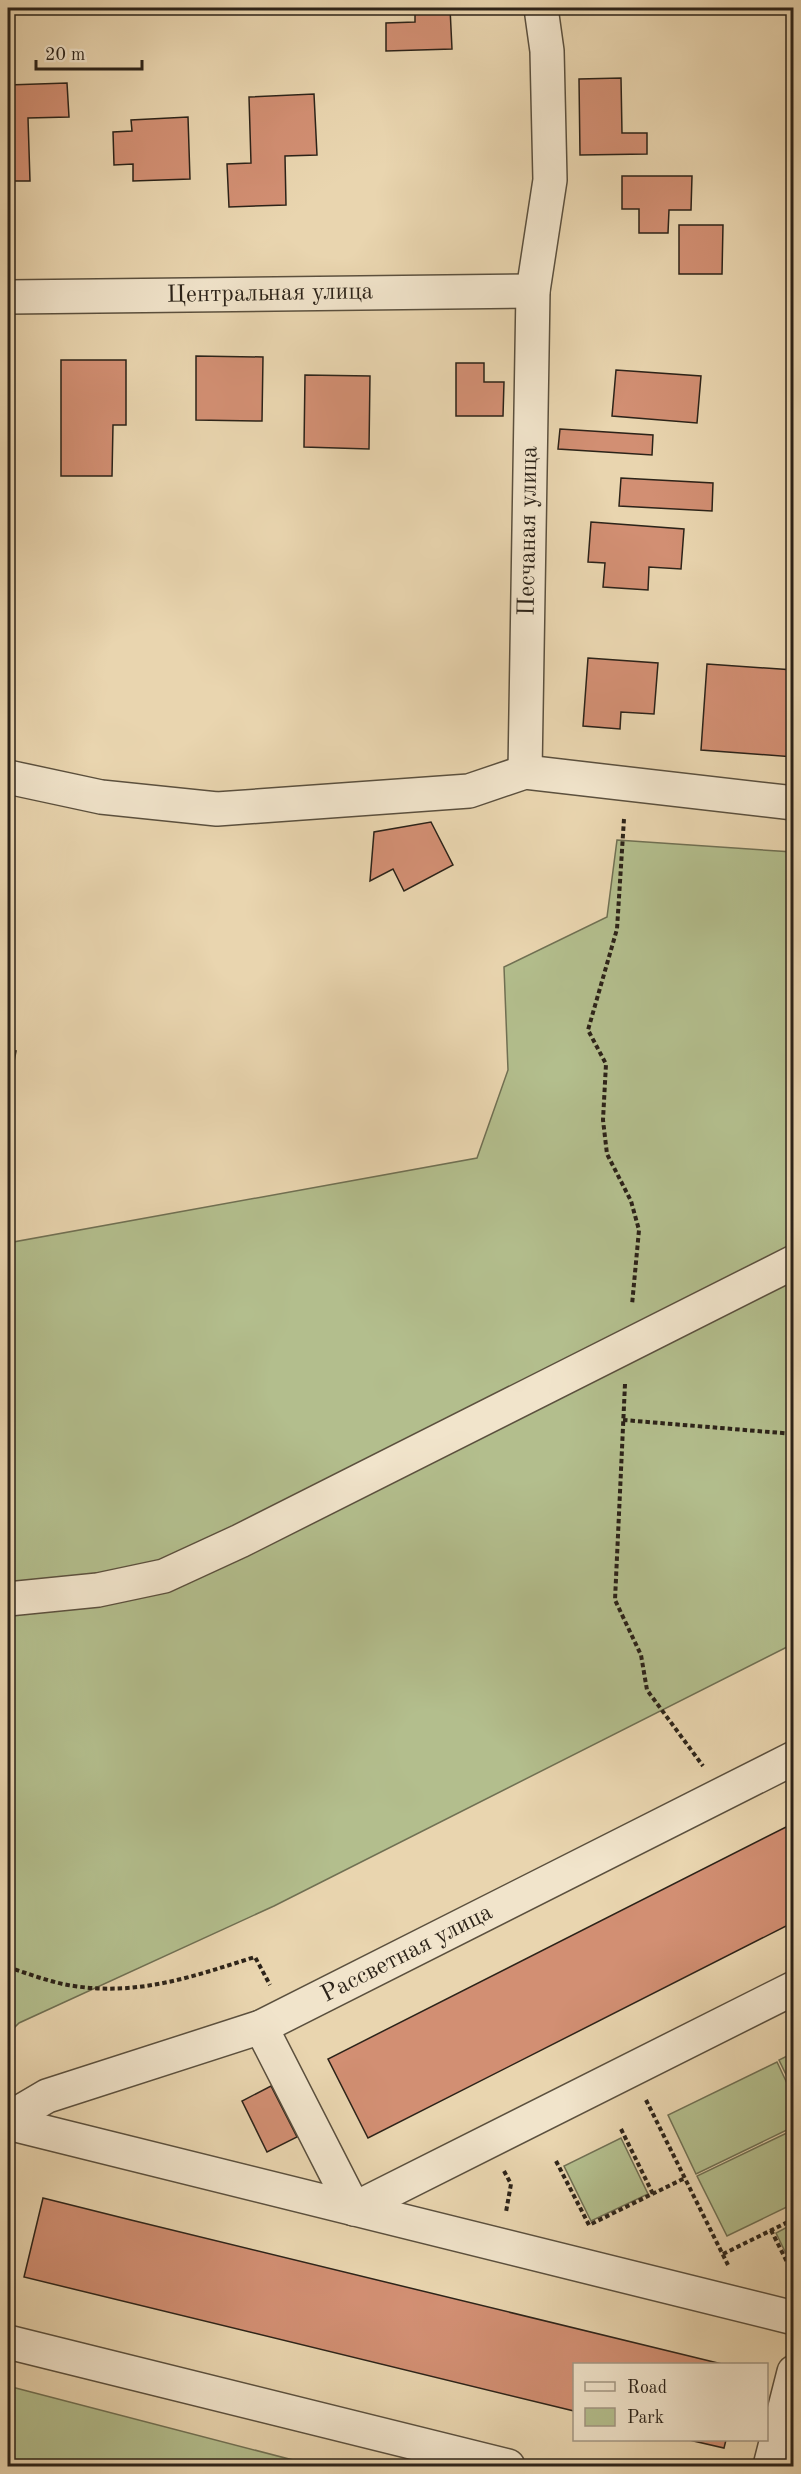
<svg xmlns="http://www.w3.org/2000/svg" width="801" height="2474" font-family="'Old Standard TT',serif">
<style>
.green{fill:#b3be8d;stroke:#707053;stroke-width:1.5}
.building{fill:#d28f73;stroke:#2c2319;stroke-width:1.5}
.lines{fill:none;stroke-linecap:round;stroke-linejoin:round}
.minor-casing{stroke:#5b503e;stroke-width:36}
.path{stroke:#2c2319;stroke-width:4;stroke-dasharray:4.5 3;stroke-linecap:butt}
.minor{stroke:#f1e4cb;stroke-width:33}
.labels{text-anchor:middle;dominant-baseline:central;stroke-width:4.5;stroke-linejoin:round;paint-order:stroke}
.street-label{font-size:24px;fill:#2c2319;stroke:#f1e4cb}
</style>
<rect width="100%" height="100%" fill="#e9d5af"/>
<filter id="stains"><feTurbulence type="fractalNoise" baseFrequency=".00333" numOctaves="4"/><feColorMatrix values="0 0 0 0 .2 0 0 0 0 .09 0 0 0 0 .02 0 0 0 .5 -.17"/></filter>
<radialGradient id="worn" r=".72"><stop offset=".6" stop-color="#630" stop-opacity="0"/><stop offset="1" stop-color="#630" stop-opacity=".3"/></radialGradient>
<!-- green -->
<g class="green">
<path d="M617 840 793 852V1644L274 1906 19 2023 8 2034V1243L477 1158 508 1070 504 967 607 917Z"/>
<path d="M793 2053V2089L779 2060Z"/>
<path d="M777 2062 793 2096V2127L696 2174 668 2115Z"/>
<path d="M793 2130V2204L727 2236 697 2176Z"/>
<path d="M621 2138 648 2194 591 2221 564 2166Z"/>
<path d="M793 2224V2268L776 2233Z"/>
<path d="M8 2386 316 2466H8Z"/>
</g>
<!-- building -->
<g class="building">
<path d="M415 8H450L452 49 386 51V23L415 22Z"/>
<path d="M621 78 622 133H647V154L580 155 579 79Z"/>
<path d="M67 83 69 117 28 118 30 181H8V85Z"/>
<path d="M314 94 317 155 285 156 286 205 229 207 227 164 251 163 249 97Z"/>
<path d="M188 117 190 179 133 181V164L114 165 113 132 132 131 131 120Z"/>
<path d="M622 176H692L691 210H669L668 233H639V209H622Z"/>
<path d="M679 225H723L722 274H679Z"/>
<path d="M196 356 263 357 262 421 196 420Z"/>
<path d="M61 360H126V425H113L112 476H61Z"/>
<path d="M456 363H484V382H504L503 416H456Z"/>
<path d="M616 370 701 376 697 423 612 416Z"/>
<path d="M305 375 370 376 369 449 304 447Z"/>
<path d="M560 429 653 435 652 455 558 449Z"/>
<path d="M621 478 713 483 712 511 619 506Z"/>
<path d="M591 522 684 529 681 569 649 567 648 590 603 587 605 563 588 562Z"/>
<path d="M588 658 658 663 654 714 621 712 620 729 583 726Z"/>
<path d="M707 664 794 670V757L701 750Z"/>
<path d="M431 822 453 865 404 891 393 869 370 881 374 832Z"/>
<path d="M8 1050 16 1051 8 1095Z"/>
<path d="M794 1823V1922L368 2138 328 2059Z"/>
<path d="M271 2086 297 2137 267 2152 242 2101Z"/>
<path d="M43 2198 131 2220 722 2364H574V2411L24 2277Z"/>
<path d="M689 2440H726L724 2448Z"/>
</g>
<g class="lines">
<defs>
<g id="minor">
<path d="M8 297 533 291"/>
<path d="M525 772 533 291 550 180 547 51 541 8"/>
<path d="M8 777 101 797 217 809 469 791 525 772 794 803"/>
<path d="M8 1599 98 1590 164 1576 240 1541 794 1262"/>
<path d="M261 2027 354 2209 794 1988"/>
<path d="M8 2119 47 2096 261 2027 794 1758"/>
<path d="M8 2123 794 2318"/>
<path d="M8 2342 508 2466"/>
<path d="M770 2466 794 2372"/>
</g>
</defs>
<!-- minor casing -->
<use href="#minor" class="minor-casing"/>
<!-- path -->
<g class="path">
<path d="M624 819 617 929 588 1030 606 1064 603 1120 607 1154 631 1201 639 1230 632 1305"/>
<path d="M625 1384 615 1600 641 1655 647 1690 703 1766"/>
<path d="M623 1420 794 1434"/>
<path d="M8 1967C29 1974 52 1983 74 1986 140 1996 194 1976 255 1957L270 1985"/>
<path d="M646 2100 728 2265"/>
<path d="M621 2129 653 2194"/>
<path d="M556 2161 589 2225 685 2178"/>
<path d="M504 2171 511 2184 506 2212"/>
<path d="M771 2230 794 2276"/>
<path d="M723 2254 794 2219"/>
</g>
<!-- minor -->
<use href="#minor" class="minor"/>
</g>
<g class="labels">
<!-- street labels -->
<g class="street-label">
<text transform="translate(270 294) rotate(-1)">Центральная улица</text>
<text transform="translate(529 531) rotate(-89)">Песчаная улица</text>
<text transform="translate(407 1954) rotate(-27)">Рассветная улица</text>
</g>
</g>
<!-- margin -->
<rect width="801" height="2474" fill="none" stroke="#e9d5af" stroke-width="30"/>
<rect x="9" y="9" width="783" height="2456" fill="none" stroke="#2c2319" stroke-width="3"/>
<rect x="15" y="15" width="771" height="2444" fill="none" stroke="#2c2319" stroke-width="1.5"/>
<!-- legend -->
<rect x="573" y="2363" width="195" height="78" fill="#f1e4cb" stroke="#a29784" stroke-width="1.5"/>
<rect x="585" y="2382" width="30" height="9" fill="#f1e4cb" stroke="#a29784" stroke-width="1.5"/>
<text x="627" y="2393" font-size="18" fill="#2c2319">Road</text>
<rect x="585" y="2408" width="30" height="18" fill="#b3be8d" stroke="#a29784" stroke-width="1.5"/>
<text x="627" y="2423" font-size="18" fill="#2c2319">Park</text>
<!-- scale -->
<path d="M36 60v9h106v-9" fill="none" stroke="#2c2319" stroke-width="3"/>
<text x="45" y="60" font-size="18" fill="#2c2319" stroke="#f1e4cb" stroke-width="4.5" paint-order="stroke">20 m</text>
<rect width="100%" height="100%" filter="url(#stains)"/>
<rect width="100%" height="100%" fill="url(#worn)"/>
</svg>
